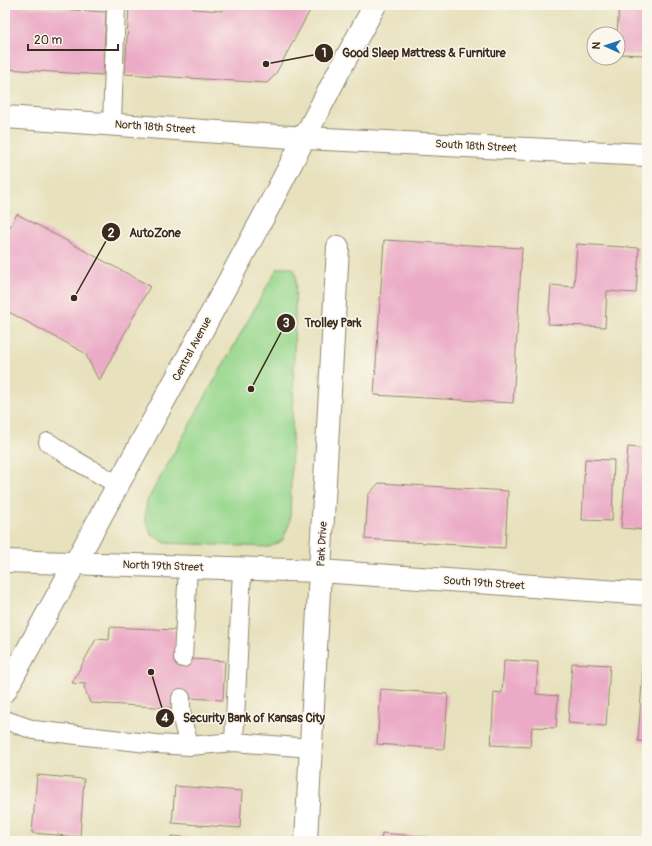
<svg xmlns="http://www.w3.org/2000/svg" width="652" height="846" font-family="Pangolin,sans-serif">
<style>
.green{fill:#98d78d;stroke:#6a8056}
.building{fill:#ebaac6}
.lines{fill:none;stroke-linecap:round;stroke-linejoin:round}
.lane-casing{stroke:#91866e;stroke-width:20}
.street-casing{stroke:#91866e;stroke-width:24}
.secondary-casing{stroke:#91866e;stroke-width:24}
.lane{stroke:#fff;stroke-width:18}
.street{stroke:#fff;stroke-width:22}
.secondary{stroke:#fff;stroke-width:22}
.labels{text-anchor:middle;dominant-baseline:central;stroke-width:3;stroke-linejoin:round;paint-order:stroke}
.street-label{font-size:11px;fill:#3b2a1e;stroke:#fbf7ec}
.leader{fill:none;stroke:#3b2a1e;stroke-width:1.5}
.callout-dot{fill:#3b2a1e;stroke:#fbf7ec;stroke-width:1.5}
.mark-label{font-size:12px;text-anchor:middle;font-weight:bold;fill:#fff}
.callout-label{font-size:12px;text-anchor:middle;font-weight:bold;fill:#3b2a1e;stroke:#fbf7ec;stroke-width:3;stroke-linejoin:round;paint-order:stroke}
</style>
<rect width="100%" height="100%" fill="#fbf7ec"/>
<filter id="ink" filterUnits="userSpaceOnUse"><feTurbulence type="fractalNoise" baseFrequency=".025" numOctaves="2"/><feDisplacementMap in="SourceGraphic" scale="8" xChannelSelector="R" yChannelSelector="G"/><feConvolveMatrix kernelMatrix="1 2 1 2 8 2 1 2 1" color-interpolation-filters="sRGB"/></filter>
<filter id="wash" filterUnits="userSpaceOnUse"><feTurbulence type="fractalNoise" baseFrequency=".012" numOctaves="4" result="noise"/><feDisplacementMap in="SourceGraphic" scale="16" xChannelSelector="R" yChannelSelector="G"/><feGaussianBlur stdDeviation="0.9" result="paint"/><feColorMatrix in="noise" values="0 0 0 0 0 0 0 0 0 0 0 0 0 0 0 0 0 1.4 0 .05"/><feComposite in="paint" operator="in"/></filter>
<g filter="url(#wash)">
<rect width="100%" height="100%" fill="#e7e1bd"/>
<!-- green -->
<path class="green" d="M285 267H288L294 269 296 276 290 522 282 541 269 547 165 543 151 534 145 519 147 501 274 274 277 269Z"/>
<g id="blocks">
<!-- building -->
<g class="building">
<path d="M129 5H195L193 9 222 11V5H313L275 75 267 83 125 74Z"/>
<path d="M619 5H647V55L618 54 617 34Z"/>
<path d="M7 6 106 12 103 75 5 69Z"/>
<path d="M17 214 150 286 99 381 85 353 5 310V236Z"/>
<path d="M384 240 522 248 513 403 374 395Z"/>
<path d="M577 244 639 248 636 293 607 291 605 327 548 324 551 285 574 287Z"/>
<path d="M628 447 647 449V530L621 528Z"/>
<path d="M585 459 614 460 612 521 582 520Z"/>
<path d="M379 483 508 491 505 548 365 539 368 495Z"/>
<path d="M110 627 176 630 175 658 225 661 223 700 172 697V708L90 703 84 687 86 684 72 683 96 639 109 640Z"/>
<path d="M504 660 538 662 536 694 558 696 556 728 532 727 530 747 491 745 494 692 502 693Z"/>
<path d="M572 663 610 665 606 726 568 723Z"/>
<path d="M643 667H647V742L638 741Z"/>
<path d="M381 689 448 694 444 749 377 744Z"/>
<path d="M37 775 84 779 80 837 32 833Z"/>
<path d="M175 786 242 791 240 828 172 823Z"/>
<path d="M382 833 428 837V841H381Z"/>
<path d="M171 836 217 840V841H170Z"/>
</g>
</g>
</g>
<g filter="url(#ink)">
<use href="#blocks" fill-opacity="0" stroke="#91866e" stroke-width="1"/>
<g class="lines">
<defs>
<g id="lane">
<path d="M112 124 116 5"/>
<path d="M48 442 75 460 118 485"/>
<path d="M183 658 188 567"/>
<path d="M181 698C180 715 184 729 190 746"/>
<path d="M5 720 34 730 156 744 190 746 234 742 311 748"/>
<path d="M234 742 242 569"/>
</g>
<g id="street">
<path d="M5 561 320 571 647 594"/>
<path d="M320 571 338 247"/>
</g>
<g id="secondary">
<path d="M5 117 305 138 647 155"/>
<path d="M5 691 177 377 266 212 339 71 375 5"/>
<path d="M306 841 320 571"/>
</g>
</defs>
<!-- lane casing -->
<use href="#lane" class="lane-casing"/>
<!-- street casing -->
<use href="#street" class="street-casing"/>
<!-- secondary casing -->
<use href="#secondary" class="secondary-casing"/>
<!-- lane -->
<use href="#lane" class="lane"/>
<!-- street -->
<use href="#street" class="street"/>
<!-- secondary -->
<use href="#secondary" class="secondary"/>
</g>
</g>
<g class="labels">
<!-- street labels -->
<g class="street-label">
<text transform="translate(155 127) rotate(4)">North 18th Street</text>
<text transform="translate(476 146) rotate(3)">South 18th Street</text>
<text transform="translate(192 349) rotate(-62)">Central Avenue</text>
<text transform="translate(322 544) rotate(-87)">Park Drive</text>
<text transform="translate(163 566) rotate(2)">North 19th Street</text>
<text transform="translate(484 583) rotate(4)">South 19th Street</text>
</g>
</g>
<!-- callouts -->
<path class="leader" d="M266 64L324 53M74 298L111 232M251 389L286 323M151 672L165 718"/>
<g class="callout-dot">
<circle cx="266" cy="64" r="4"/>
<circle cx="74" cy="298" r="4"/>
<circle cx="251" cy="389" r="4"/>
<circle cx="151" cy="672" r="4"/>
<circle cx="324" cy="53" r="10"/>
<circle cx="111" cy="232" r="10"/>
<circle cx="286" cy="323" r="10"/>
<circle cx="165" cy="718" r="10"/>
</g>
<g class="mark-label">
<text x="324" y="57">1</text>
<text x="111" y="237">2</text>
<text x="286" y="327">3</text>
<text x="165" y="722">4</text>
</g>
<g class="callout-label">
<text x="424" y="57">Good Sleep Mattress &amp; Furniture</text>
<text x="155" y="237">AutoZone</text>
<text x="333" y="327">Trolley Park</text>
<text x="254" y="722">Security Bank of Kansas City</text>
</g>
<!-- margin -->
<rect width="652" height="846" fill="none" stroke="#fbf7ec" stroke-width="20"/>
<!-- north arrow -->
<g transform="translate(606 46) rotate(273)"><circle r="19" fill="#fbf7ec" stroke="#aea59a"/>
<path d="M0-3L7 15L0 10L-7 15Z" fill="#1f6fb2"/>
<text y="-6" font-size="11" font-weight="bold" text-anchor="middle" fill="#3b2a1e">N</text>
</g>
<!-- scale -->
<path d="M28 44v6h90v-6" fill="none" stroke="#3b2a1e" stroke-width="2"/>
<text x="34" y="44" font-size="12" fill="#3b2a1e" stroke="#fbf7ec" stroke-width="3" paint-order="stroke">20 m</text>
</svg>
